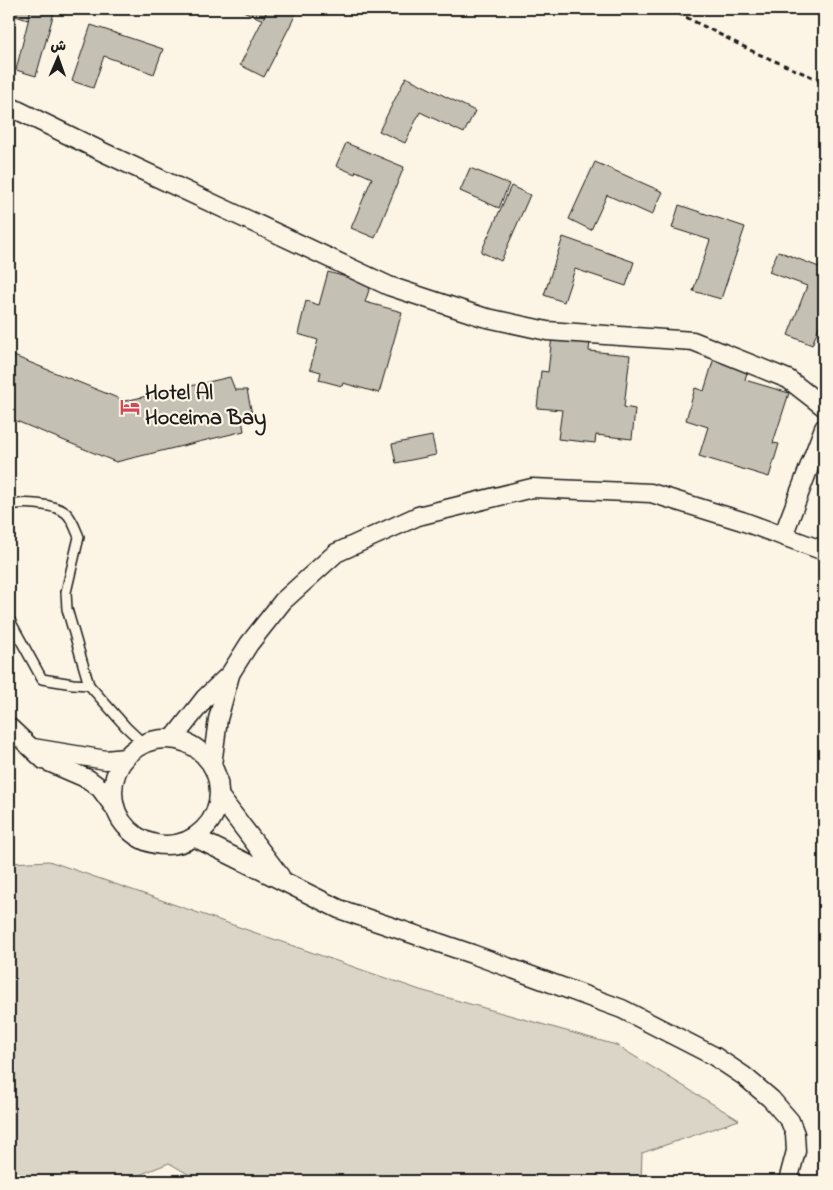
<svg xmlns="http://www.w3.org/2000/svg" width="833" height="1190" font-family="'Indie Flower','Playpen Sans Arabic',sans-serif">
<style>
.green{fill:#dbd5c8;stroke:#7c7872}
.building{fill:#c4c0b3;stroke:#1c1c1c}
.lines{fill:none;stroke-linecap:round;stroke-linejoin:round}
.service-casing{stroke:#1c1c1c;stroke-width:12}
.minor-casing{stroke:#1c1c1c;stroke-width:21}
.path{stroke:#1c1c1c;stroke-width:3;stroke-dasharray:5 4;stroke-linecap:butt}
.service{stroke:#fcf5e5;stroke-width:9}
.minor{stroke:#fcf5e5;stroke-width:18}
.labels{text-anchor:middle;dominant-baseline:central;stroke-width:4.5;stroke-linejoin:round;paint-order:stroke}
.poi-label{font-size:22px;font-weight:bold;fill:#1c1c1c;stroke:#fcf5e5;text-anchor:start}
</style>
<rect width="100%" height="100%" fill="#fcf5e5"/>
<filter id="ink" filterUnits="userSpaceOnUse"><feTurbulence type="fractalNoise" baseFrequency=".02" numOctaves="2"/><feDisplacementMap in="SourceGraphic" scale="10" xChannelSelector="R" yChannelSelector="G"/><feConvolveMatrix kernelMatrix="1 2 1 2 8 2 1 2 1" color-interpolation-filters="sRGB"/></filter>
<g filter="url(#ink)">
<!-- green -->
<path class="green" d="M49 861 420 990 616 1045 739 1120 642 1153 641 1181H200L169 1163 124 1181H9V863Z"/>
<!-- building -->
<g class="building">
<path d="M9 9H31L28 20 9 14Z"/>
<path d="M31 9H55L36 76 16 70Z"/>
<path d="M239 9H268L263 20Z"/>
<path d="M268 9H290L297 12 264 77 240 65Z"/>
<path d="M91 25 163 49 154 74 104 56 93 88 72 81Z"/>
<path d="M406 77 475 111 464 133 420 112 405 143 379 131Z"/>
<path d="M346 143 404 167 375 238 351 228 372 178 356 171 355 174 336 166Z"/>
<path d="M595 162 663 192 652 215 607 195 591 230 569 219Z"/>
<path d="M470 168 509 184 499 208 460 191Z"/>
<path d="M511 186 530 195 501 261 481 252Z"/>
<path d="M679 205 745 227 721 299 693 291 710 240 672 228Z"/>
<path d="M563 237 634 262 626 286 575 269 564 302 544 295Z"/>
<path d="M778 251 824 269V314L812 345 788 335 807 286 769 272Z"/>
<path d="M328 272 371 284 365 302 402 312 379 393 343 383 342 386 319 380 321 372 310 369 318 340 298 334 306 301 319 305Z"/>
<path d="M552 336 590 340 589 351 630 355 624 407 635 409 632 439 596 435 595 443 558 439 562 410 537 408 541 371 548 372Z"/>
<path d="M9 354 125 401 230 377 235 390H247L252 414 242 419 244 431 116 462 9 418Z"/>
<path d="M714 358 748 368 745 380 789 393 773 443 779 444 769 477 699 456 708 427 686 420 695 388 704 391Z"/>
<path d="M432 436 436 455 396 463 392 444Z"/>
</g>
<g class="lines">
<defs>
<g id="service">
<path d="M9 506C22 501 55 504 66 513 72 518 76 530 79 537L66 592 67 609 89 685 126 727 144 744"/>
<path d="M9 619 42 679 73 684 89 685"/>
</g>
<g id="minor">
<path d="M9 106 105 153 389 286 483 317 547 331 693 341 788 379 824 407"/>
<path d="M783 536 824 428"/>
<path d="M9 727 44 760 88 779 100 788 114 807"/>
<circle cx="166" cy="792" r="53"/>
<path d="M173 739 205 698 230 674 249 644 283 601 336 553 418 516 532 488 651 493 742 521 824 551"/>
<path d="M33 748 106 760 125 758"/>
<path d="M212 765 218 719 230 675"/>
<path d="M220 797 280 876"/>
<path d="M196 838 339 909 472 954 622 1009 714 1056 744 1076 771 1099 790 1121 795 1134 796 1151 788 1181"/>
</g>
</defs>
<!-- service casing -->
<use href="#service" class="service-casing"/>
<!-- minor casing -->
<use href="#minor" class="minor-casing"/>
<!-- path -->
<path class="path" d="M670 9 756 53 824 82"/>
<!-- service -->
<use href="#service" class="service"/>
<!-- minor -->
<use href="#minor" class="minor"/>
</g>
</g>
<!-- icons -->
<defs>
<symbol id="hotel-bare" viewBox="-9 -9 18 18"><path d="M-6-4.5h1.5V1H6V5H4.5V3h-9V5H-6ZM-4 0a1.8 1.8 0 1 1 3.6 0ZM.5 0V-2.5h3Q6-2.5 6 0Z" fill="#d1495b" stroke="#fcf5e5" stroke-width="2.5" paint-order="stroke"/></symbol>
</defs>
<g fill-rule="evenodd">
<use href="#hotel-bare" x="116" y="393" width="28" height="28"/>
</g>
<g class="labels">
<!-- poi labels -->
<g class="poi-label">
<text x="145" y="394">Hotel Al<tspan x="145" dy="25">Hoceima Bay</tspan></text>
</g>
</g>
<!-- margin -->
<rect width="833" height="1190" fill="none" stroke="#fcf5e5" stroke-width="30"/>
<rect x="15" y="15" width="803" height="1160" fill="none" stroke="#1c1c1c" stroke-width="2" filter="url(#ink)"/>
<!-- north arrow -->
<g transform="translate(58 58) rotate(2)" stroke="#fcf5e5" stroke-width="4" paint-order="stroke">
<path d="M0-4L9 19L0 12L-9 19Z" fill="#1c1c1c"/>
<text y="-8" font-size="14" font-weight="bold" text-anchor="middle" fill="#1c1c1c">ش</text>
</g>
</svg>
